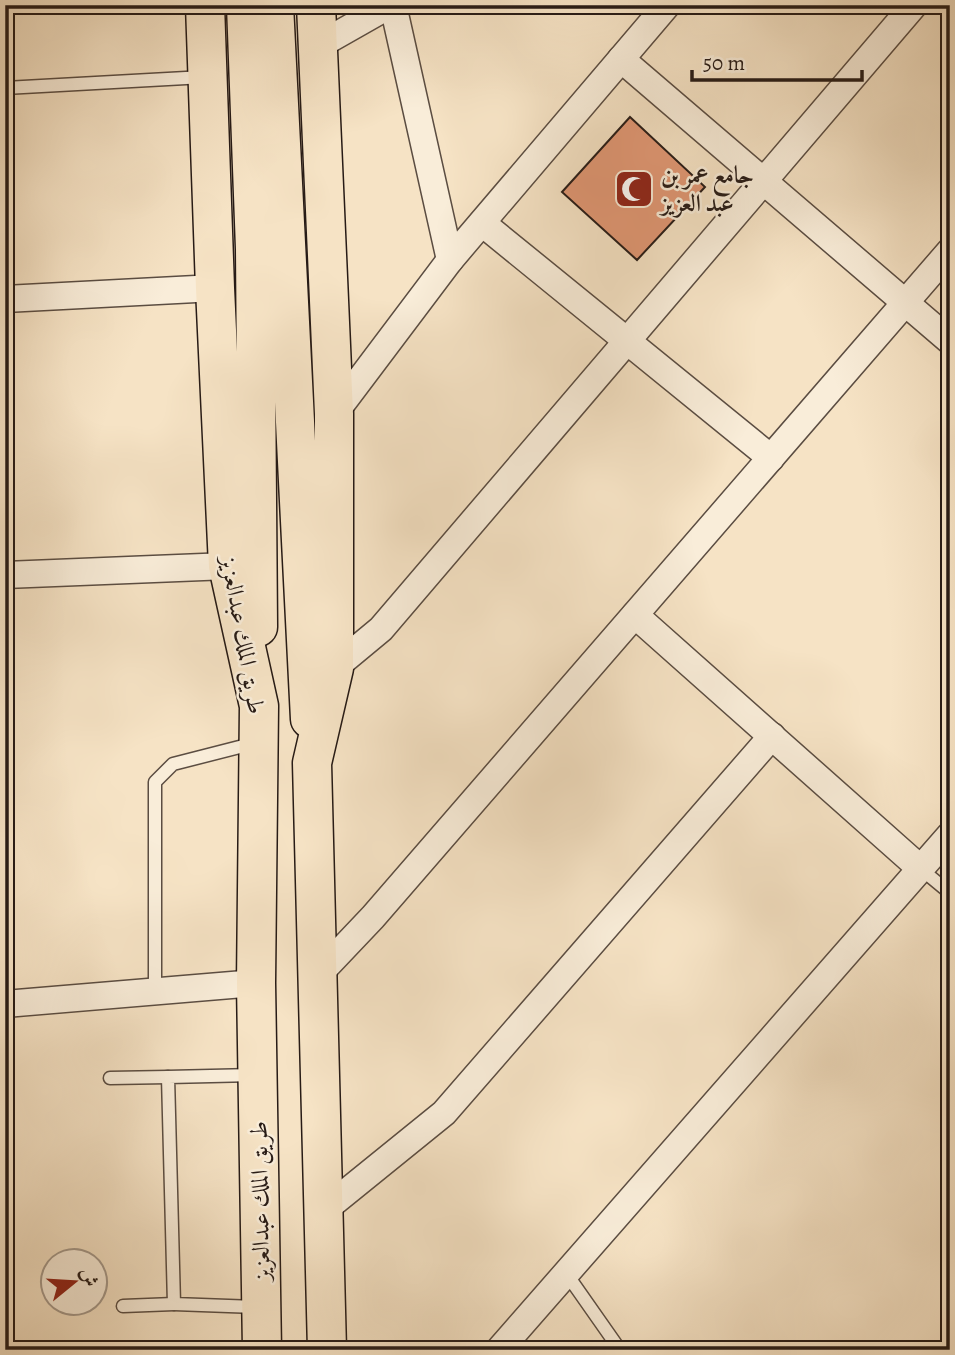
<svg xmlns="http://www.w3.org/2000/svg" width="955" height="1355" font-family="Alegreya,Amiri,serif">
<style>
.building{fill:#e19774;stroke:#271b16;stroke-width:2}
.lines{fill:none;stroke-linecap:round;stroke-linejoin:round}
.service-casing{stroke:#5b4d42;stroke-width:15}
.minor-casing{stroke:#5b4d42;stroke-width:29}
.primary-casing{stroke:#271b16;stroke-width:41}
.service{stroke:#f9edd9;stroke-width:12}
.minor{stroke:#f9edd9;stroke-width:26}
.primary{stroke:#f6e3c5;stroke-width:38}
.labels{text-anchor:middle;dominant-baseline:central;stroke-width:5;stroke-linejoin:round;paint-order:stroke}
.poi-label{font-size:24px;font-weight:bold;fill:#271b16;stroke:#f9edd9;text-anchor:start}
.street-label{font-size:24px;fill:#271b16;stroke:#f9edd9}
</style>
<rect width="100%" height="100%" fill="#f6e3c5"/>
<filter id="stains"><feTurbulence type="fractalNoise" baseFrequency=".00286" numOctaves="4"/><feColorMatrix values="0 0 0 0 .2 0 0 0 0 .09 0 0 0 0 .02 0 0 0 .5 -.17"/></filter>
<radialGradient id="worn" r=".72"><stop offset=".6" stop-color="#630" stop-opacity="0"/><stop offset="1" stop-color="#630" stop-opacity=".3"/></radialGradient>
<!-- building -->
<path class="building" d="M630 117 705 187 637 260 562 192Z"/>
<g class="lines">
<defs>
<g id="service">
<path d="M5 88 204 77"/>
<path d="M921 869 950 893"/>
<path d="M155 991V782L173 764 255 743"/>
<path d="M254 1075 168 1077 174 1304 256 1307"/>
<path d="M110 1078 168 1077"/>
<path d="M566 1273 620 1350"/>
<path d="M123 1306 174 1304"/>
</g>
<g id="minor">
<path d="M393 5 450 260"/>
<path d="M316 47 390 5"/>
<path d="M621 59 950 341"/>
<path d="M482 223 771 458"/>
<path d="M5 299 215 288"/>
<path d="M334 414 450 260 667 5"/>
<path d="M5 575 228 566"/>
<path d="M635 615 921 869"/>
<path d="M334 668 381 629 914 5"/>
<path d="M317 976 373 917 950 251"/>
<path d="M5 1004 256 983"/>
<path d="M323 1211 444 1113 772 736"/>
<path d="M499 1350 950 835"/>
</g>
<g id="primary">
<path d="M205 5 215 288 228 566 259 706 256 983 262 1350"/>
<path d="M246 5 255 249 258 627"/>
<path d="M274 5 310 719"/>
<path d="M316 5 334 414V668L312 763 327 1350"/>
</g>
</defs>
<!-- service casing -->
<use href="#service" class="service-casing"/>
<!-- minor casing -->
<use href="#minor" class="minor-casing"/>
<!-- primary casing -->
<use href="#primary" class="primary-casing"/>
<!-- service -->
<use href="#service" class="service"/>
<!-- minor -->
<use href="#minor" class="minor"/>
<!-- primary -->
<use href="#primary" class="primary"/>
</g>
<!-- icons -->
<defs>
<symbol id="mosque-square" viewBox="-11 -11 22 22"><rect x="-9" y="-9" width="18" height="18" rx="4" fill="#8f2418" stroke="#f9edd9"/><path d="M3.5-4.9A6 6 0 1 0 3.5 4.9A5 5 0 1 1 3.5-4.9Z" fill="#fff"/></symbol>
</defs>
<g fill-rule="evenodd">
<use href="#mosque-square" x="612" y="167" width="44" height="44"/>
</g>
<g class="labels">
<!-- poi labels -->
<g class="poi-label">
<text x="661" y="175">جامع عمر بن<tspan x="661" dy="28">عبد العزيز</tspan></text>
</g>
<!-- street labels -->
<g class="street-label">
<text transform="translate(243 635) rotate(80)">طريق الملك عبدالعزيز</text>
<text transform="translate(260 1201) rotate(-91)">طريق الملك عبدالعزيز</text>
</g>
</g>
<!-- margin -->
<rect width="955" height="1355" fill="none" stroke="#f6e3c5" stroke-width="28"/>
<rect x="7" y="7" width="941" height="1341" fill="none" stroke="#271b16" stroke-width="3.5"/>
<rect x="14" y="14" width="927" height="1327" fill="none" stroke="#271b16" stroke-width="2"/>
<!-- north arrow -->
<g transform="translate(74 1282) rotate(72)"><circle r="33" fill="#f9edd9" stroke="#a5998b" stroke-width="2"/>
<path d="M0-5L12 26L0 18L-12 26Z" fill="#8f2418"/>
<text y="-10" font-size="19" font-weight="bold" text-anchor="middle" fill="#271b16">ش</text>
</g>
<!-- scale -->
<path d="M692 70v10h170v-10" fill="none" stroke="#271b16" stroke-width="3.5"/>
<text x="703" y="70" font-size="21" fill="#271b16" stroke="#f9edd9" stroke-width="5" paint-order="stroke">50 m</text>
<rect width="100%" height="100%" filter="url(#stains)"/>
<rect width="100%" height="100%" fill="url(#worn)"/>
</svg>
